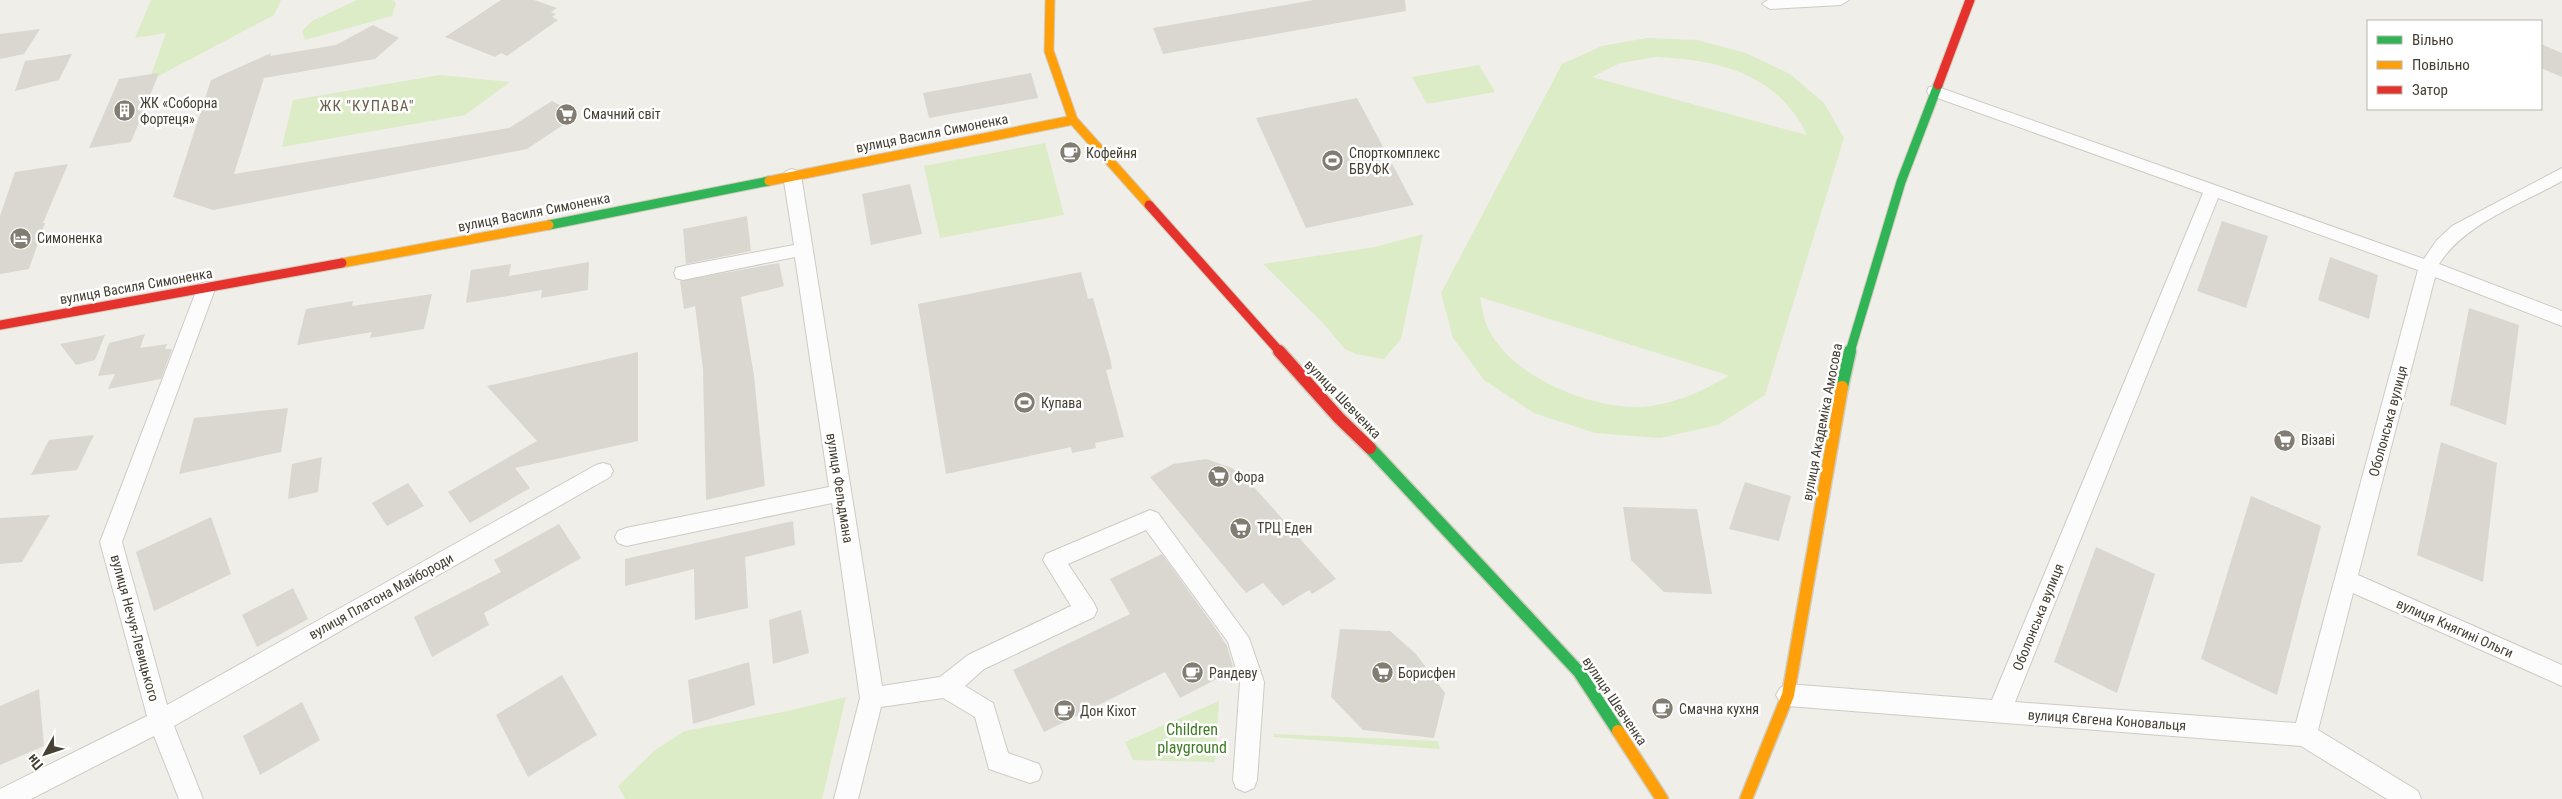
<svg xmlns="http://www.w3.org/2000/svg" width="2562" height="799" font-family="'Roboto Condensed',sans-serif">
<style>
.green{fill:#dbecc6;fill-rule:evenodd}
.building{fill:#d9d7d0}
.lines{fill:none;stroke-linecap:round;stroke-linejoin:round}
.street-casing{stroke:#cecbc5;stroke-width:2}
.fast-far1-casing{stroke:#d0ccbe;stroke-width:11}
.fast-casing{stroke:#d0ccbe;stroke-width:15}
.slow-far1-casing{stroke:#d0ccbe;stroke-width:11}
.slow-casing{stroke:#d0ccbe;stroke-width:15}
.jam-far1-casing{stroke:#d0ccbe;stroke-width:11}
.jam-casing{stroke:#d0ccbe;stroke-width:15}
.street{fill:#fdfcfc;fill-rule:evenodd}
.fast-far1{stroke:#30b455;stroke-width:9}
.fast{stroke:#30b455;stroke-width:12}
.slow-far1{stroke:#ff9f0a;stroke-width:9}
.slow{stroke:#ff9f0a;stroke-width:12}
.jam-far1{stroke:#e5322d;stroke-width:9}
.jam{stroke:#e5322d;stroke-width:12}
.labels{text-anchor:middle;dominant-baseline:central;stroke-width:5;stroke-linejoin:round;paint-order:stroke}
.poi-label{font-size:14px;fill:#464034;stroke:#fff;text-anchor:start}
.street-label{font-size:14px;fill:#464034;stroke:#fff}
.neighbourhood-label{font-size:15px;letter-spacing:1px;fill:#695f4a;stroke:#fff}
.near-park-label{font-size:16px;fill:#3e7b24;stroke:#fff}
</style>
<rect width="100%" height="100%" fill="#f0eee8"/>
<!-- green -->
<g class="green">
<path d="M151 0H281L274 15 149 81 166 33 135 38Z"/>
<path d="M357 0H392L396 3 392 16 305 40 302 31 312 21Z"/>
<path d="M1647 38 1697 40 1746 53 1790 74 1824 103 1844 138 1765 395 1718 425 1660 438 1595 433 1534 413 1484 380 1453 338 1441 293 1562 64 1602 46ZM1656 57C1719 60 1777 73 1807 135L1592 77 1620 63ZM1480 297 1727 375 1728 376C1701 392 1682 401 1650 406 1599 413 1513 379 1489 330 1484 321 1482 307 1480 297Z"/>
<path d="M1479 65 1495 92 1427 104 1412 77Z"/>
<path d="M440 75 510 82 465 115 282 147 293 100Z"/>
<path d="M1045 143 1064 215 940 238 924 166Z"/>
<path d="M1423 234 1401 339 1384 359 1356 354 1345 349 1321 321 1263 264 1375 247Z"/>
<path d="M846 697 822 799H625L618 786 655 750 685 731 788 711Z"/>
<path d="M1219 701 1215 762 1133 760 1125 742Z"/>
<path d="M1274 734 1438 741 1440 749 1273 737Z"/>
</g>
<!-- building -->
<g class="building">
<path d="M501 0H534L557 8 551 12 556 14 552 17 558 20 507 56 501 53 495 57 445 37Z"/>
<path d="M1314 0H1405L1406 11 1163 54 1153 28Z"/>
<path d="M373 25 399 38 375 59 264 78 234 174 509 128 552 101 578 115 527 149 213 210 173 197 211 80 271 53 270 56 336 45Z"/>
<path d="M40 29 24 54 0 59V34Z"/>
<path d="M2541 44 2562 53V77L2541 68Z"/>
<path d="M72 54 59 80 15 91 25 61Z"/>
<path d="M159 73 131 142 89 148 119 79Z"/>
<path d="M1031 73 1038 98 929 118 923 93Z"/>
<path d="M1357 98 1414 205 1306 228 1256 118Z"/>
<path d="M68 164 43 223H45L29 269 0 274V216L15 172Z"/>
<path d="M910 184 922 234 871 245 862 194Z"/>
<path d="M747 216 751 251 686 264 683 229Z"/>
<path d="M2222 221 2268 236 2246 308 2197 291Z"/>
<path d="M2330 257 2378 275 2369 319 2318 300Z"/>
<path d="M589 262 588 290 541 298 542 290 466 303 471 270 511 264 509 276Z"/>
<path d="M779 263 784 286 741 297 754 376 765 486 706 500 703 369 695 306 684 309 680 281Z"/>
<path d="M1081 272 1088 299 1093 298 1110 358 1112 369 1106 370 1124 437 1095 443 1096 448 1072 453 1071 447 946 474 918 304Z"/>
<path d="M432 294 424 329 370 338 372 332 297 345 306 309 353 301 352 306Z"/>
<path d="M2469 308 2519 325 2506 425 2450 405Z"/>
<path d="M145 334 140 348 167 344 165 349H172L161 379 108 389 115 374 98 376 109 343Z"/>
<path d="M105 335 95 360 76 365 60 344Z"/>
<path d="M638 352V441L515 468 530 488 470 523 448 492 537 441 487 386Z"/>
<path d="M288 408 281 452 179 474 194 418Z"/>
<path d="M94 435 77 470 31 475 49 440Z"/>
<path d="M2441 442 2497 463 2483 582 2417 555Z"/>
<path d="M322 457 318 492 288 499 292 464Z"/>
<path d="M1206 459 1232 468 1245 477 1336 579 1312 594 1309 590 1283 606 1263 583 1246 593 1150 477 1173 464Z"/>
<path d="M1745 482 1791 496 1779 541 1729 529Z"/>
<path d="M408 483 424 506 387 526 372 503Z"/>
<path d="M2251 496 2321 526 2277 695 2201 659Z"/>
<path d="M1623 507 1697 509 1712 594 1664 592 1631 560Z"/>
<path d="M50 515 22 562 0 564V518Z"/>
<path d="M211 517 231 574 154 611 136 552Z"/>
<path d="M793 521 795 545 745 557 748 608 695 620 694 569 625 586V559Z"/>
<path d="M559 524 581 558 484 613 489 625 432 657 414 617 501 572 494 560Z"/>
<path d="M2096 547 2155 574 2117 693 2054 662Z"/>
<path d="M1162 554 1218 632 1227 646 1234 670 1180 698 1165 672 1044 732 1013 670 1130 614 1110 579Z"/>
<path d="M293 588 308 619 257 647 242 615Z"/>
<path d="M801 610 809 653 773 664 769 620Z"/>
<path d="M1340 629 1390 631 1416 654 1445 693 1434 738 1363 730 1331 697Z"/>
<path d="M749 662 755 705 693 724 688 680Z"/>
<path d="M562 675 597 735 528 777 496 715Z"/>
<path d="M39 689 44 746 0 765V706Z"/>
<path d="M302 702 320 740 260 775 243 736Z"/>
</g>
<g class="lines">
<defs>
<g id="street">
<path d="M1849 0 1841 5 1770 9 1762 4 1768 0Z"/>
<path d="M1935 86 2424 259 2436 241 2452 226 2562 168V181C2521 204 2464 224 2439 264L2562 311V326L2435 277 2358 575 2562 665V686L2353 593 2318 730 2418 791 2421 799H2387L2301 746 1788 706 1780 702 1776 695 1780 688 1788 684 1992 700 2203 193 1929 95 1927 91 1929 87ZM2218 198 2418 270 2296 723 2015 702Z"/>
<path d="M792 169 798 171 801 175 882 686 940 677 968 655 1071 606 1043 560 1046 554 1150 510 1158 513 1249 638 1264 682 1257 780 1254 788 1245 792 1236 788 1233 780 1240 682 1228 642 1146 530 1068 564 1094 603 1097 610 1094 617 984 669 965 686 993 703 1008 753 1039 764 1042 772 1039 780 1030 783 989 769 975 717 943 698 881 707 858 799H834L860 698 832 503 626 546 618 543 615 537 618 531 626 528 829 487 795 257 683 280 676 278 674 273 676 268 683 266 794 245 783 175 786 171Z"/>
<path d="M206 282 213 284 215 289 122 542 167 705 596 465 603 463 610 465 613 471 610 477 174 726 203 799H179L154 736 31 799H0V789L147 716 100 542 197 289 199 284Z"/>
</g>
<g id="fast-far1">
<path d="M549 225 769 181"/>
<path d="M1850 352 1901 182 1938 85"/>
</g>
<g id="fast">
<path d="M1842 387 1850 351"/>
<path d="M1370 448 1579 672 1618 731"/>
</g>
<g id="slow-far1">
<path d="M1050 0 1049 51 1073 120 1149 205"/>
<path d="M769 181 1073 120"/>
<path d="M342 263 549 225"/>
</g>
<g id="slow">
<path d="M1618 731 1662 799"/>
<path d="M1746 799 1788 695 1842 387"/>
</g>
<g id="jam-far1">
<path d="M1938 85 1970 0"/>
<path d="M1149 205 1280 352"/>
<path d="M0 325 342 263"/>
</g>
<path id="jam" d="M1279 351 1339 418 1370 448"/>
</defs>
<!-- street casing -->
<use href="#street" class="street-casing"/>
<!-- fast-far1 casing -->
<use href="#fast-far1" class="fast-far1-casing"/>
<!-- fast casing -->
<use href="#fast" class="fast-casing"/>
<!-- slow-far1 casing -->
<use href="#slow-far1" class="slow-far1-casing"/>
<!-- slow casing -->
<use href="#slow" class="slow-casing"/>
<!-- jam-far1 casing -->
<use href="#jam-far1" class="jam-far1-casing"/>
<!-- jam casing -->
<use href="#jam" class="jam-casing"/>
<!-- street -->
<use href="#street" class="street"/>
<!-- fast-far1 -->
<use href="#fast-far1" class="fast-far1"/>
<!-- fast -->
<use href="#fast" class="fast"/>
<!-- slow-far1 -->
<use href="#slow-far1" class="slow-far1"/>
<!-- slow -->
<use href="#slow" class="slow"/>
<!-- jam-far1 -->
<use href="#jam-far1" class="jam-far1"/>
<!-- jam -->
<use href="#jam" class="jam"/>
</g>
<!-- icons -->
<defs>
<symbol id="building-disc" viewBox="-11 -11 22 22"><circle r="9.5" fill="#827d73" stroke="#fff"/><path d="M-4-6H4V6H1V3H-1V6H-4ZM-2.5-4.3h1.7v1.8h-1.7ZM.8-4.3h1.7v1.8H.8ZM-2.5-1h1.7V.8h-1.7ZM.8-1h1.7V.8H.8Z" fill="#fff"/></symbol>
<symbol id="supermarket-disc" viewBox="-11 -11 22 22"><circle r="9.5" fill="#827d73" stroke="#fff"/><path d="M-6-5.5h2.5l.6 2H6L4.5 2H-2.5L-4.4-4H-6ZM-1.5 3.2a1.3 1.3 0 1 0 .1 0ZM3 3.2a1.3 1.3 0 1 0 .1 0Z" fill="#fff"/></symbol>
<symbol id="cafe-disc" viewBox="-11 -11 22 22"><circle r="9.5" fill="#827d73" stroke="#fff"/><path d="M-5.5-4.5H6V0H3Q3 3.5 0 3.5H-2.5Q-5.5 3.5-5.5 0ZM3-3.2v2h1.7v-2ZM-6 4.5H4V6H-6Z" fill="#fff"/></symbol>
<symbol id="stadium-disc" viewBox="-11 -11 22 22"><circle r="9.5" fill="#827d73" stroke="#fff"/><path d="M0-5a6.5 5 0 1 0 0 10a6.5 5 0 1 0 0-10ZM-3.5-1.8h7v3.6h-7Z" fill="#fff"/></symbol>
<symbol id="hotel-disc" viewBox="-11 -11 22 22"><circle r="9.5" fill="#827d73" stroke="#fff"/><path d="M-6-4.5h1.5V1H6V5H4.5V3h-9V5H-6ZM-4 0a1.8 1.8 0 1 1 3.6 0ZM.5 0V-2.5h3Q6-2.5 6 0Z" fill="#fff"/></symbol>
</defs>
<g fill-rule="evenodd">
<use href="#building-disc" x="112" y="98" width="25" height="25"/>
<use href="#supermarket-disc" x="554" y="102" width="25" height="25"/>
<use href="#cafe-disc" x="1058" y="140" width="25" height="25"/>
<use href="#stadium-disc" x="1320" y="148" width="25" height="25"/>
<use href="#hotel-disc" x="8" y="226" width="25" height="25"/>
<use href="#stadium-disc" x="1012" y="390" width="25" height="25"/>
<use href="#supermarket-disc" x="2272" y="428" width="25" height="25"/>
<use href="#supermarket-disc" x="1206" y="464" width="25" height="25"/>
<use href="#supermarket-disc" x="1228" y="516" width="25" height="25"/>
<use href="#cafe-disc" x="1180" y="660" width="25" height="25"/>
<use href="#supermarket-disc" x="1370" y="660" width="25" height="25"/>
<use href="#cafe-disc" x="1650" y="696" width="25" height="25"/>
<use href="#cafe-disc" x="1052" y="698" width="25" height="25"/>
</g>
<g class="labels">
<!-- poi labels -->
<g class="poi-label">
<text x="140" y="103">ЖК «Соборна<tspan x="140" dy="16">Фортеця»</tspan></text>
<text x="583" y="114">Смачний світ</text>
<text x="1086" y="153">Кофейня</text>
<text x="1349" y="153">Спорткомплекс<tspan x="1349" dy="16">БВУФК</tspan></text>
<text x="37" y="238">Симоненка</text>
<text x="1041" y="403">Купава</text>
<text x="2301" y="440">Візаві</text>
<text x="1234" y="477">Фора</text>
<text x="1257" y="528">ТРЦ Еден</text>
<text x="1209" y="673">Рандеву</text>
<text x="1398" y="673">Борисфен</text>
<text x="1679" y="709">Смачна кухня</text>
<text x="1080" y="711">Дон Кіхот</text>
</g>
<!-- street labels -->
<g class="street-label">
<text transform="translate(932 133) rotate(-11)">вулиця Василя Симоненка</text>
<text transform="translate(534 212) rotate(-11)">вулиця Василя Симоненка</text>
<text transform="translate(136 286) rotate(-10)">вулиця Василя Симоненка</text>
<text transform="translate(1343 399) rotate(46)">вулиця Шевченка</text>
<text transform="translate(2388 421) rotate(-75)">Оболонська вулиця</text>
<text transform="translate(1822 422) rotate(-79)">вулиця Академіка Амосова</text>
<text transform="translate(840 488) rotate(81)">вулиця Фельдмана</text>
<text transform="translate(381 596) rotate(-29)">вулиця Платона Майбороди</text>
<text transform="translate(2038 617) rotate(-68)">Оболонська вулиця</text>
<text transform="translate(135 628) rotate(75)">вулиця Нечуя-Левицького</text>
<text transform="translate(2455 628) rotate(24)">вулиця Княгині Ольги</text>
<text transform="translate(1615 701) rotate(56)">вулиця Шевченка</text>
<text transform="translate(2107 720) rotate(4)">вулиця Євгена Коновальця</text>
</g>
<!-- neighbourhood labels -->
<g class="neighbourhood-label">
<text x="367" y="106">ЖК "КУПАВА"</text>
</g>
<!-- near-park labels -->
<g class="near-park-label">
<text x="1192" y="729">Children<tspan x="1192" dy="18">playground</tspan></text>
</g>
</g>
<!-- legend -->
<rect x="2367" y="20" width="175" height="90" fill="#ffffff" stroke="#b5b3ae"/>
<rect x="2377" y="36" width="25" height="8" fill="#30b455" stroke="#b5b3ae"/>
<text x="2412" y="45" font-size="15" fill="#464034">Вільно</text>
<rect x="2377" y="61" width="25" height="8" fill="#ff9f0a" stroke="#b5b3ae"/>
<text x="2412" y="70" font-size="15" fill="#464034">Повільно</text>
<rect x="2377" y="86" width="25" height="8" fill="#e5322d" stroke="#b5b3ae"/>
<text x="2412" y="95" font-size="15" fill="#464034">Затор</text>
<!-- north arrow -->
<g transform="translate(45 754) rotate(230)" stroke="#ffffff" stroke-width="4" paint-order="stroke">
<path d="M0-4L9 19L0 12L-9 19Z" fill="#464034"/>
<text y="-8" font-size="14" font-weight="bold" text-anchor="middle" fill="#464034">Пн</text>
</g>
</svg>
